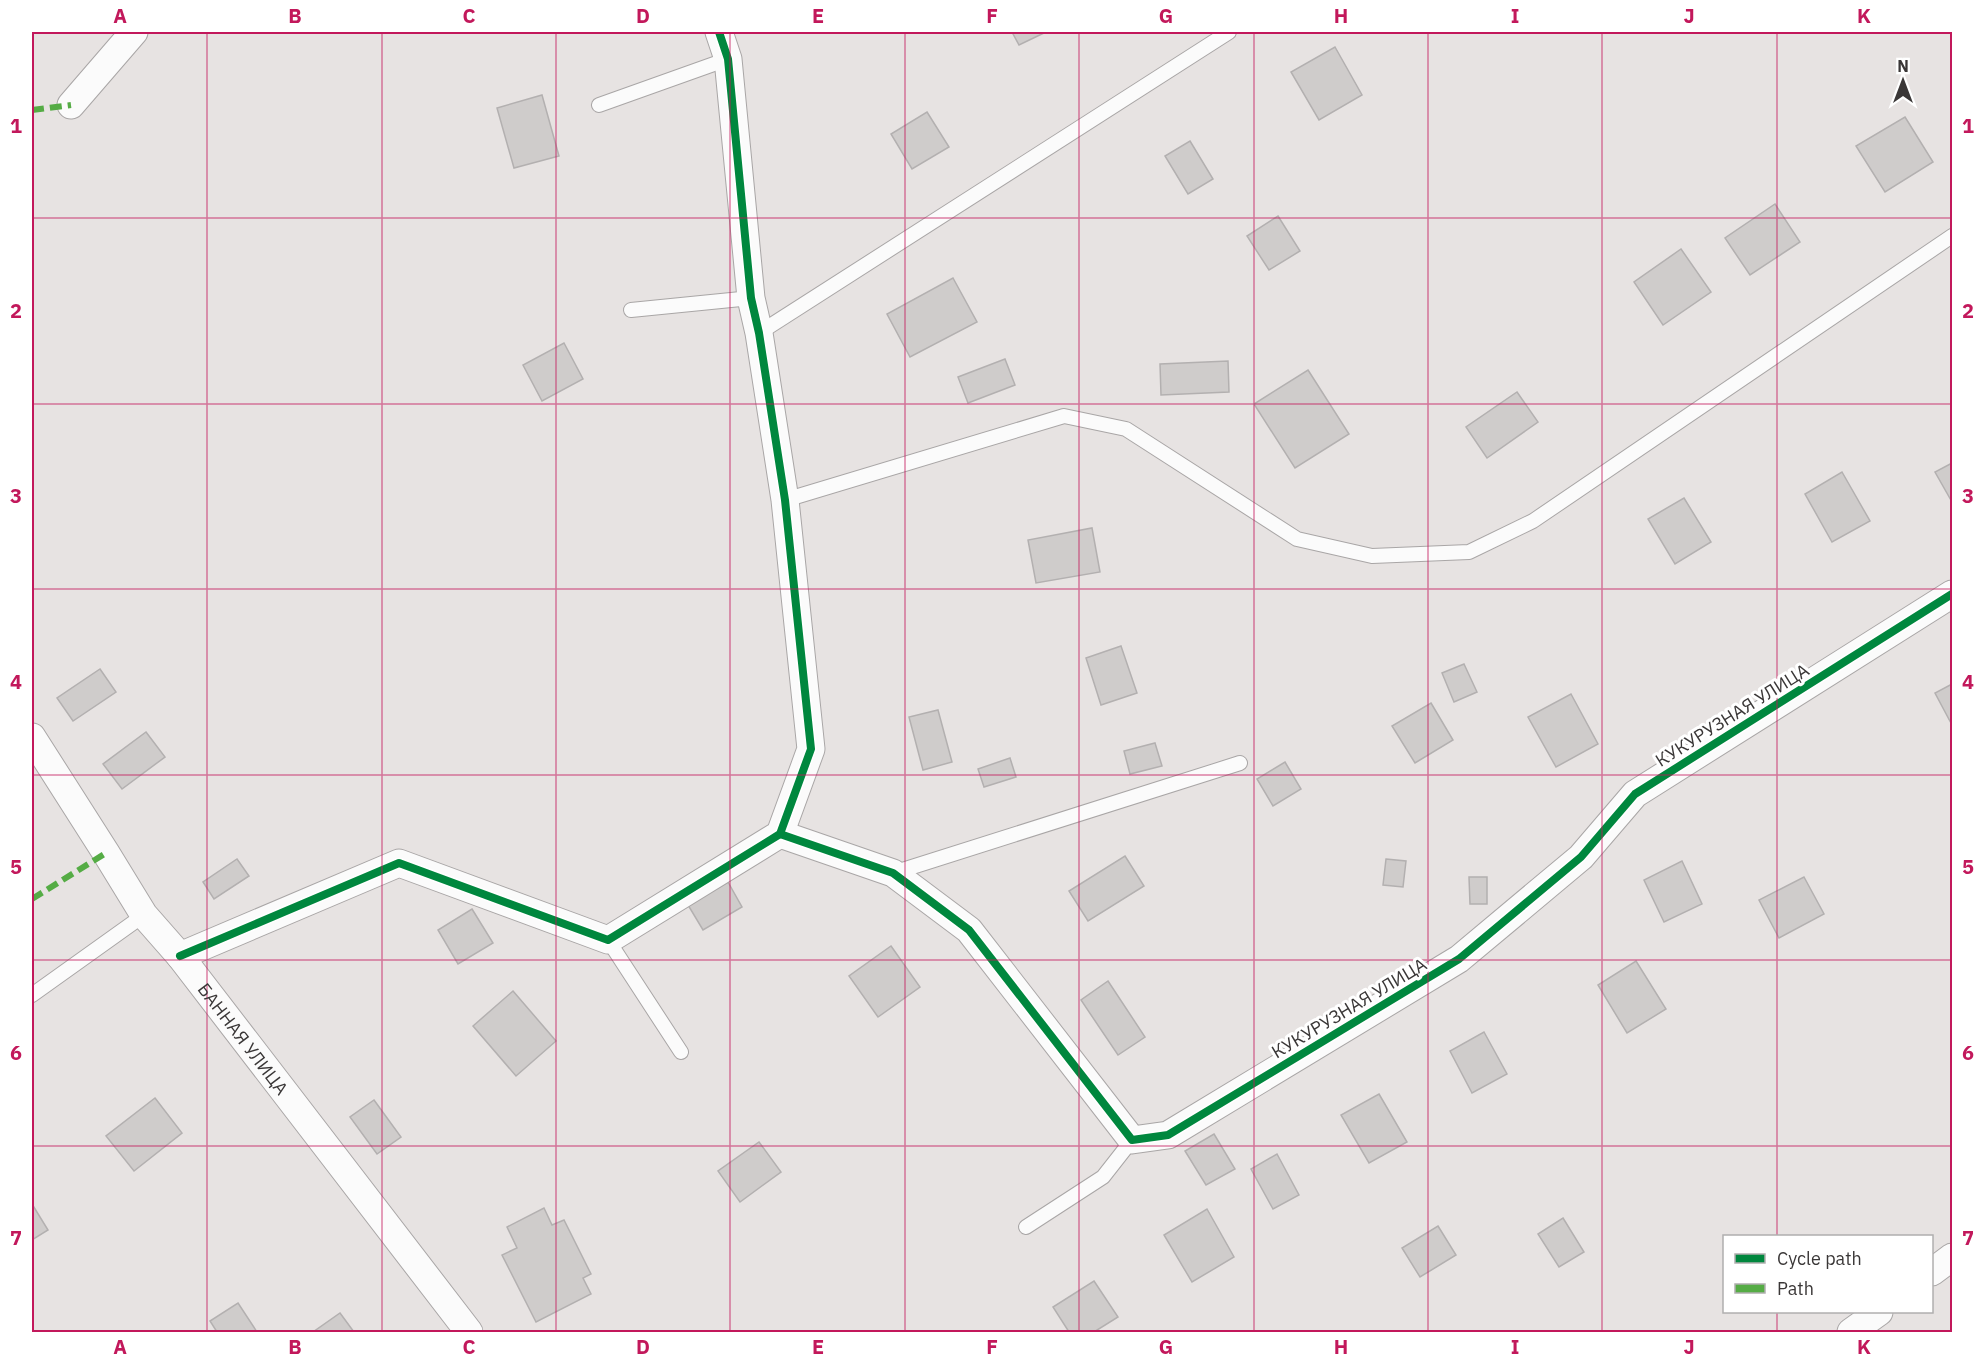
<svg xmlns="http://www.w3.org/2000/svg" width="1984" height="1364" font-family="'IBM Plex Sans',sans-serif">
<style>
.building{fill:#cfcccb;stroke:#b3b0b0;stroke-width:1.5}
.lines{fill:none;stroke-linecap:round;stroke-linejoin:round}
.lane-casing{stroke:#a9a6a6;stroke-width:16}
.street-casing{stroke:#a9a6a6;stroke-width:29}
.lane{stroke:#fbfbfb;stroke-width:14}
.street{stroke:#fbfbfb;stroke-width:27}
.quiet{stroke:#55ac45;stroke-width:6;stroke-dasharray:12 6;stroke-linecap:butt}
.cycleway-casing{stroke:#fff;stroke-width:11}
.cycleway{stroke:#00873e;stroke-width:8}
.grid{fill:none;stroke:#c2185b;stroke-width:1.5;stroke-opacity:0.55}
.labels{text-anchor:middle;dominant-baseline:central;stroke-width:6;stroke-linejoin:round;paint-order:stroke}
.street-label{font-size:18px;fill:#3a3737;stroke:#fff}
.neatline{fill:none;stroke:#c2185b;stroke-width:2}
.grid-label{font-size:20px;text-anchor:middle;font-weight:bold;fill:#c2185b}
</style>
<rect width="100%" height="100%" fill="#e7e3e2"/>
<!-- building -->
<g class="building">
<path d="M1012 32H1046L1019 45Z"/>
<path d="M1335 47 1362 95 1319 120 1291 72Z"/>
<path d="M542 95 559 156 514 168 497 108Z"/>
<path d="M927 112 949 147 912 169 891 134Z"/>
<path d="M1905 117 1933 162 1885 192 1856 146Z"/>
<path d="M1190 141 1213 179 1188 194 1165 156Z"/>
<path d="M1775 204 1800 242 1750 275 1725 238Z"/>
<path d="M1278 216 1300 251 1269 270 1247 236Z"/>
<path d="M1681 249 1711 292 1663 325 1634 282Z"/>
<path d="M953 278 977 322 910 357 887 314Z"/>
<path d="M564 343 583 379 542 401 523 365Z"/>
<path d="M1005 359 1015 385 968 403 958 377Z"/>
<path d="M1228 361 1229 392 1161 395 1160 364Z"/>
<path d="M1308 370 1349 434 1295 468 1254 404Z"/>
<path d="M1517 392 1538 422 1487 458 1466 427Z"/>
<path d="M1952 463V502L1935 472Z"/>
<path d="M1842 472 1870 521 1832 542 1805 494Z"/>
<path d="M1684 498 1711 542 1675 564 1648 519Z"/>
<path d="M1092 528 1100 572 1036 583 1028 540Z"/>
<path d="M1121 646 1137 693 1101 705 1086 658Z"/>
<path d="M1464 664 1477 692 1454 702 1442 673Z"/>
<path d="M100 669 116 692 73 721 57 698Z"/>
<path d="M1952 684V725L1935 693Z"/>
<path d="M1571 694 1598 744 1556 767 1528 717Z"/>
<path d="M1431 703 1453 740 1415 763 1392 726Z"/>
<path d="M938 710 952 762 923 770 909 717Z"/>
<path d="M146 732 165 757 122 789 103 764Z"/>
<path d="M1155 743 1162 766 1130 774 1124 751Z"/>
<path d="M1010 758 1016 777 984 787 978 769Z"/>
<path d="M1285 762 1301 789 1273 806 1257 779Z"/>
<path d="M1125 856 1144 886 1088 921 1069 891Z"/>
<path d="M237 859 249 876 214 899 203 882Z"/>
<path d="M1386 859 1406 861 1403 887 1383 885Z"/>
<path d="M1682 861 1702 904 1664 922 1644 880Z"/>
<path d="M1469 877H1487V904H1470Z"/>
<path d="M1804 877 1824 914 1779 938 1759 900Z"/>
<path d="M728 882 742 907 703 930 688 905Z"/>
<path d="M472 909 493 943 458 964 438 930Z"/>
<path d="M891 946 920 987 878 1017 849 976Z"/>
<path d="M1636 961 1666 1009 1627 1033 1598 985Z"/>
<path d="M1108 981 1145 1037 1118 1055 1081 1000Z"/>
<path d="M513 991 556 1041 516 1076 473 1026Z"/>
<path d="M1484 1032 1507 1074 1472 1093 1450 1051Z"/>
<path d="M1379 1094 1407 1142 1369 1163 1341 1115Z"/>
<path d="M155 1098 182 1133 134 1171 106 1136Z"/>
<path d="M374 1100 401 1137 377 1154 350 1117Z"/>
<path d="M1214 1134 1235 1169 1206 1185 1185 1151Z"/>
<path d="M759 1142 781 1172 740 1202 718 1171Z"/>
<path d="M1277 1154 1299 1195 1273 1209 1251 1169Z"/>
<path d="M32 1204 48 1230 32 1240Z"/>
<path d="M544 1208 552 1225 564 1220 591 1274 583 1278 591 1294 536 1322 502 1255 517 1248 507 1227Z"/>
<path d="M1207 1209 1234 1257 1192 1282 1164 1235Z"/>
<path d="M1563 1218 1584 1252 1559 1267 1538 1234Z"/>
<path d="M1438 1226 1456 1255 1420 1277 1402 1248Z"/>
<path d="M1094 1281 1118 1317 1094 1332H1069L1053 1307Z"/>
<path d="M238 1303 257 1332H217L210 1321Z"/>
<path d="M340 1313 354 1332H313Z"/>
</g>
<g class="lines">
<defs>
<g id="lane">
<path d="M599 105 728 59"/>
<path d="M631 310 751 298"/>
<path d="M759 333 1229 32"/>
<path d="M785 500 1064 416 1126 429 1297 539 1372 556 1469 552 1533 521 1952 236"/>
<path d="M893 873 1240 763"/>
<path d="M608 940 681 1052"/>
<path d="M32 995 144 915"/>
<path d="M1026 1227 1103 1177 1132 1140"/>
</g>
<g id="street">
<path d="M71 105 134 32"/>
<path id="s1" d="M32 737 106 853 144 915 180 956 469 1332"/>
<path d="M780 834 893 873 969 930 1132 1140 1168 1135 1459 959 1581 857 1635 794 1952 594"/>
<path d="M180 956 399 863 608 940 780 834 811 749 785 500 759 333 751 298 728 59 719 32"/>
<path d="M1932 1272 1952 1257"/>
<path d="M1851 1332 1879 1312"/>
</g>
</defs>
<!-- lane casing -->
<use href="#lane" class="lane-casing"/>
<!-- street casing -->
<use href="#street" class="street-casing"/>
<!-- lane -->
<use href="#lane" class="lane"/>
<!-- street -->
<use href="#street" class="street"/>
<!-- quiet -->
<g class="quiet">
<path d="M32 110 71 105"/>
<path d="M32 899 106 853"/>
</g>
<defs>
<g id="cycleway">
<path d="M780 834 893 873 969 930 1132 1140 1168 1135 1459 959 1581 857 1635 794 1952 594"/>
<path d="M180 956 399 863 608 940 780 834 811 749 785 500 759 333 751 298 728 59 719 32"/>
</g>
</defs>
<!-- cycleway casing -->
<use href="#cycleway" class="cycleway-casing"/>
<!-- cycleway -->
<use href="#cycleway" class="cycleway"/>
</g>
<!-- grid -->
<path class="grid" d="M207 32V1332M382 32V1332M556 32V1332M730 32V1332M905 32V1332M1079 32V1332M1254 32V1332M1428 32V1332M1602 32V1332M1777 32V1236M32 218H1952M32 404H1952M32 589H1952M32 775H1952M32 960H1952M32 1146H1952M1777 1312V1332"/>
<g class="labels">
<!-- street labels -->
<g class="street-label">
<text transform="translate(1732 715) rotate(-32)">КУКУРУЗНАЯ УЛИЦА</text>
<text transform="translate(1349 1008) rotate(-31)">КУКУРУЗНАЯ УЛИЦА</text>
<text stroke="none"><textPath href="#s1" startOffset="369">БАННАЯ УЛИЦА</textPath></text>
</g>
</g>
<!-- border -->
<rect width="1984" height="1364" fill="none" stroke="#ffffff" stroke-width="66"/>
<!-- legend -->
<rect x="1723" y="1235" width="210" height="78" fill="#ffffff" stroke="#b0afaf" stroke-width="1.5"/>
<rect x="1735" y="1254" width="30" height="9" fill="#00873e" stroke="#b0afaf" stroke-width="1.5"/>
<text x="1777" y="1265" font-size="18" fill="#3a3737">Cycle path</text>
<rect x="1735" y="1284" width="30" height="9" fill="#55ac45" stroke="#b0afaf" stroke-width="1.5"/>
<text x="1777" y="1295" font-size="18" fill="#3a3737">Path</text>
<!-- north arrow -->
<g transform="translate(1903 81)" stroke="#ffffff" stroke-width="4.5" paint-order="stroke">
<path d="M0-4.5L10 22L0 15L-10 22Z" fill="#3a3737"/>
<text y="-9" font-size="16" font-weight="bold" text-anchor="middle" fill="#3a3737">N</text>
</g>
<rect x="33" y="33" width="1918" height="1298" class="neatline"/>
<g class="grid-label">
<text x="120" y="23">A</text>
<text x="295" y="23">B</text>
<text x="469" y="23">C</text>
<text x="643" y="23">D</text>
<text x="818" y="23">E</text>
<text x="992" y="23">F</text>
<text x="1166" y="23">G</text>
<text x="1341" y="23">H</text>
<text x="1515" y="23">I</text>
<text x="1689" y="23">J</text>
<text x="1864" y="23">K</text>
<text x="16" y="133">1</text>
<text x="1968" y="133">1</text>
<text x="16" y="318">2</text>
<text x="1968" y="318">2</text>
<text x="16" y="503">3</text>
<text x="1968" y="503">3</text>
<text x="16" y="689">4</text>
<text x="1968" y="689">4</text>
<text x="16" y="874">5</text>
<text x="1968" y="874">5</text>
<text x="16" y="1060">6</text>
<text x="1968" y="1060">6</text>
<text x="16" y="1245">7</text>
<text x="1968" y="1245">7</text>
<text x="120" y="1354">A</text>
<text x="295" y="1354">B</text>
<text x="469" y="1354">C</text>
<text x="643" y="1354">D</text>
<text x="818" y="1354">E</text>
<text x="992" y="1354">F</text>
<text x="1166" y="1354">G</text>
<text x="1341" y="1354">H</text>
<text x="1515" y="1354">I</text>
<text x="1689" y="1354">J</text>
<text x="1864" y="1354">K</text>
</g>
</svg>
